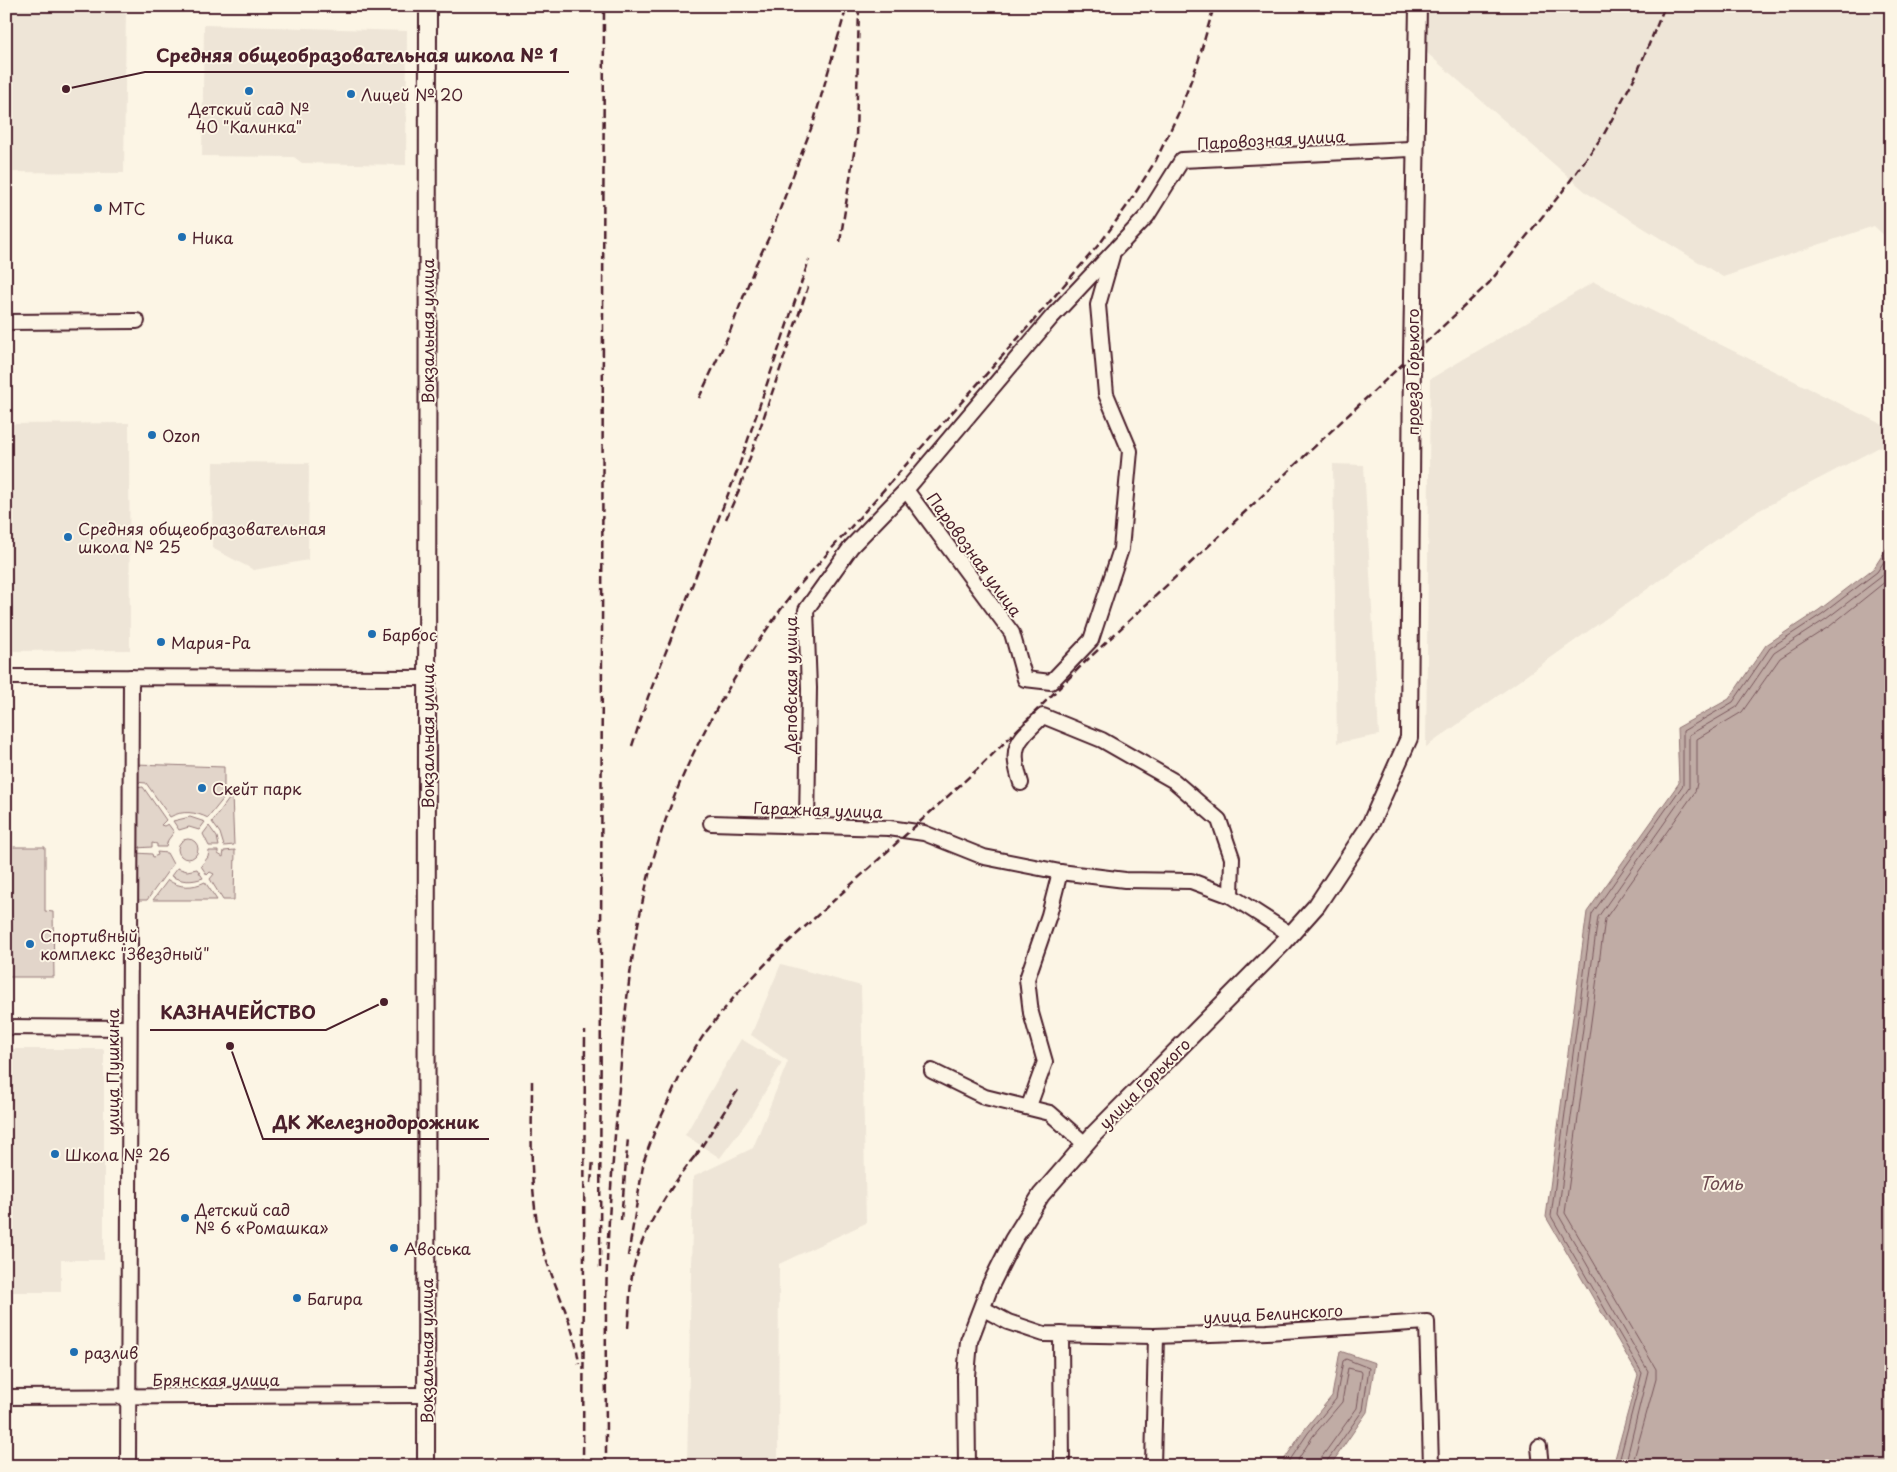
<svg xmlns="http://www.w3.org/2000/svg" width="1897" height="1472" font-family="'Playpen Sans',sans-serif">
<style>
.built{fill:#eee5d7}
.green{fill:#e2d5ca;stroke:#967a7a}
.water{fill:#c0aca5;stroke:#917474}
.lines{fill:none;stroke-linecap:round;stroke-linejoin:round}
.shore{stroke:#79575c;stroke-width:1}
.minor-casing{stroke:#4a1f2b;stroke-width:18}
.major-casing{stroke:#4a1f2b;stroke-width:20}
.minor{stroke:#fcf5e5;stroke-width:14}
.major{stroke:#fcf5e5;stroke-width:16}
.rail{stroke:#4a1f2b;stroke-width:2.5;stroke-dasharray:8 4;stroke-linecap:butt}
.poi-dot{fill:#1f6fb2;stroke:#fcf5e5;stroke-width:2}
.labels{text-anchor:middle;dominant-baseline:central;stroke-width:4;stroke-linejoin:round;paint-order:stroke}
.poi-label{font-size:16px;fill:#4a1f2b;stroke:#fcf5e5;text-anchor:start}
.street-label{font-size:16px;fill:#4a1f2b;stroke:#fcf5e5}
.water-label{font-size:18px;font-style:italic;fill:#6d4950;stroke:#fcf5e5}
.leader{fill:none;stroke:#4a1f2b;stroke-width:2}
.callout-dot{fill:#4a1f2b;stroke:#fcf5e5;stroke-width:2}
.callout-label{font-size:18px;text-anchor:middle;font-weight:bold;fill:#4a1f2b;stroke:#fcf5e5;stroke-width:4;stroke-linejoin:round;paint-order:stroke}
</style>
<rect width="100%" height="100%" fill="#fcf5e5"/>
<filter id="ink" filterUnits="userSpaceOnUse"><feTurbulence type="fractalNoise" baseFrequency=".02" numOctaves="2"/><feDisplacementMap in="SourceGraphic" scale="10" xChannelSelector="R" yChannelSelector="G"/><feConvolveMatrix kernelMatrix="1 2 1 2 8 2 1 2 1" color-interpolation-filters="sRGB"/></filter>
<g filter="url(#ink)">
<!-- built -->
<g class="built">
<path d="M6 6H126L124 173 6 172Z"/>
<path d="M1427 6H1891V242L1874 226 1723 277 1587 193 1427 53Z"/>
<path d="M204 25 407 31 406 165 302 163 294 157 202 156Z"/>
<path d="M1594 282 1891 429V441L1754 513 1426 747 1430 379Z"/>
<path d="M129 423 130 650 6 651V424Z"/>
<path d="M213 462 309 463 308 560 254 570 212 548Z"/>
<path d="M1333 464 1364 465 1379 735 1337 743Z"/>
<path d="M781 964 861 986 866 1223 779 1264 778 1466H687L693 1177 753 1148 788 1061 751 1035Z"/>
<path d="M741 1039 782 1063 749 1119 720 1158 685 1135Z"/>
<path d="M6 1049H104V1260H61V1292H6Z"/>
</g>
<!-- green -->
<g class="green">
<path d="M135 764 224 767V798L208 818C196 812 182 810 170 817L146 783 135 782Z"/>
<path d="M143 787 166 820 161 825 164 826 168 824 174 832 168 840 166 847H157V844L152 843V847L136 848 135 788Z"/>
<path d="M232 795 234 845 224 846 220 833 212 822Z"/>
<path d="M190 817 205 822 199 830 189 827 179 830 173 821Z"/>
<path d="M209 826 217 837 219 846H209L203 834Z"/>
<circle cx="188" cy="849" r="10"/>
<path d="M6 847H45V911L53 912 54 977H6Z"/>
<path d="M235 850 234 900H223L210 879 214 874 210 872 207 875 201 866 208 857 209 851H218V854L223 857 224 851Z"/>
<path d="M157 852 167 853 173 864 147 900H136V853L152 854 153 857 158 855Z"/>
<path d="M177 868 187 871 197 869 203 878C192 882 182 882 171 876Z"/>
<path d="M168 880C179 888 193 888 205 882L217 900H153Z"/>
</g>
<!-- water -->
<g class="water">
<path d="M1890 543 1891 1466H1613L1638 1375 1546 1217 1587 912 1679 783 1677 728 1729 699 1766 645 1819 610 1874 568Z"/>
<path d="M1340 1351 1375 1363 1367 1412 1330 1466H1280L1304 1430 1332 1396Z"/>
</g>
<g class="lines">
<!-- shore -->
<g class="shore">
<path d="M1286 1466 1308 1433 1336 1399 1343 1361 1346 1359 1369 1368 1363 1410 1327 1461 1326 1466"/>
<path d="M1294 1466 1313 1436 1342 1402 1348 1368 1361 1371 1362 1373 1357 1408 1321 1458 1320 1466"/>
<path d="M1618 1466 1642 1373 1551 1216 1592 914 1683 785V731L1733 702 1770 648 1822 614 1877 572 1891 551"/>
<path d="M1625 1466 1648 1371 1558 1214 1598 917 1689 788V735L1737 707 1774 653 1826 619 1881 577 1891 563"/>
<path d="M1632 1466 1656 1379V1369L1565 1213 1605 919 1695 792 1697 783V739L1742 712 1780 658 1830 626 1891 577"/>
</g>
<defs>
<g id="minor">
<path d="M6 322 137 321"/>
<path d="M906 490 1012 633 1025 679 1051 682 1091 640 1121 549 1130 451 1106 394 1098 305 1112 256"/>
<path d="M6 677 427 678"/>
<path d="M1021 783C1009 746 1017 741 1043 716L1102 740 1174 781 1219 820 1232 858 1231 896"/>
<path d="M711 823 889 828 924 833 984 857 1060 872 1125 880 1191 881 1231 896 1290 934"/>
<path d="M807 826 809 688 806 610 851 547 906 490 1051 318 1147 216 1182 160 1410 149 1416 151"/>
<path d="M6 1027 129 1028"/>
<path d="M932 1071 985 1097 1050 1113 1085 1144"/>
<path d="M1029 1106 1045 1062 1031 1013 1027 979 1049 915 1060 872"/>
<path d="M982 1308 1008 1322 1044 1334 1154 1336 1267 1332 1427 1322 1431 1466"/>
<path d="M1061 1334 1062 1466"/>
<path d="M6 1397 426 1395"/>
<path d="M1539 1447 1541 1466"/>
<path d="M128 1466 131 677"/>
<path d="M1153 1466 1156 1336"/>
</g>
<g id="major">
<path d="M426 1466 428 6"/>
<path d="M967 1466 966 1376 969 1341 990 1286 1013 1240 1041 1195 1094 1134 1284 942 1317 905 1370 825 1409 738 1412 355 1418 6"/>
</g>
</defs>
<!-- minor casing -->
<use href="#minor" class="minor-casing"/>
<!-- major casing -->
<use href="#major" class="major-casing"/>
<!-- minor -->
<use href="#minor" class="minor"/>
<!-- major -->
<use href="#major" class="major"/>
<!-- rail -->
<g class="rail">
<path d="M840 242 856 140 859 6"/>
<path d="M699 398 729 334 756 264 770 235 814 121 847 6"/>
<path d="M726 519 739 490 808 287"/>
<path d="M632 746 648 697 738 469 809 260"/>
<path d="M532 1081C532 1131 529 1184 539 1233 548 1277 574 1318 579 1364"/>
<path d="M695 1157 738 1090"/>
<path d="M591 1183 593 1160"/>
<path d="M621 1220 628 1138"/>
<path d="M628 1256 644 1160 656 1128 686 1063 705 1033 735 996 773 956 982 765 1085 662 1489 283 1562 192 1604 134 1637 73 1665 6"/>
<path d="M600 1268 604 6"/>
<path d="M628 1328C630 1308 629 1285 634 1266 645 1225 672 1184 699 1151"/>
<path d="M630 1461 631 1466"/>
<path d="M583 1466 585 1031"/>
<path d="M606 1466C606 1398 605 1330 607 1263 609 1205 614 1146 619 1088 625 1006 633 923 658 843 686 751 738 666 796 589L1028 327 1101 242 1129 203 1156 160 1179 112 1198 62 1214 6"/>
</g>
</g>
</g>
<!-- markers -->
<g class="poi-dot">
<circle cx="249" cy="91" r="5"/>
<circle cx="351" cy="94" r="5"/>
<circle cx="98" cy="208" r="5"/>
<circle cx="182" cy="237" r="5"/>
<circle cx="152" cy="435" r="5"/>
<circle cx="68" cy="537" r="5"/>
<circle cx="372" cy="634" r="5"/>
<circle cx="161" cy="642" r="5"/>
<circle cx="202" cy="788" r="5"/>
<circle cx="30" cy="944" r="5"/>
<circle cx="55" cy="1154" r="5"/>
<circle cx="185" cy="1218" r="5"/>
<circle cx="394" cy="1248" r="5"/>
<circle cx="297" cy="1298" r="5"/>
<circle cx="74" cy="1352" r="5"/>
</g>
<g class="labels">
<!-- poi labels -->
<g class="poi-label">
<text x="361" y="94">Лицей № 20</text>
<text x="249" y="108" text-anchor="middle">Детский сад №<tspan x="249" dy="18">40 "Калинка"</tspan></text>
<text x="108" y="208">МТС</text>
<text x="192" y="237">Ника</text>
<text x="162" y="435">Ozon</text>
<text x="78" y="528">Средняя общеобразовательная<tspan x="78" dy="18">школа № 25</tspan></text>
<text x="382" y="634">Барбос</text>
<text x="171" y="642">Мария-Ра</text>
<text x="212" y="788">Скейт парк</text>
<text x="40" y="935">Спортивный<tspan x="40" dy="18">комплекс "Звездный"</tspan></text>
<text x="65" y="1154">Школа № 26</text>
<text x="195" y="1209">Детский сад<tspan x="195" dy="18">№ 6 «Ромашка»</tspan></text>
<text x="404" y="1248">Авоська</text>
<text x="307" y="1298">Багира</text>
<text x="84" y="1352">разлив</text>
</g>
<!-- street labels -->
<g class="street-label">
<text transform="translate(1271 139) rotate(-3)">Паровозная улица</text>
<text transform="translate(427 331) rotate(-90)">Вокзальная улица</text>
<text transform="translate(1412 372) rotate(-90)">проезд Горького</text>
<text transform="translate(975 554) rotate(54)">Паровозная улица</text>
<text transform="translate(790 685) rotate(-90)">Деповская улица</text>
<text transform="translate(427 736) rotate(-90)">Вокзальная улица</text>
<text transform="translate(818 809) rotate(2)">Гаражная улица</text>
<text transform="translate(112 1072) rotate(-90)">улица Пушкина</text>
<text transform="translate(1144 1083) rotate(-45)">улица Горького</text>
<text transform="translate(1273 1313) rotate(-3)">улица Белинского</text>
<text transform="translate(426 1351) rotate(-90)">Вокзальная улица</text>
<text x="216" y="1379">Брянская улица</text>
</g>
<!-- water labels -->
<g class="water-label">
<text x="1721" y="1182">Томь</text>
</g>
</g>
<!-- callouts -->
<path class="leader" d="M66 89L145 72H569M384 1002L326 1030H150M230 1046L263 1139H489"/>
<g class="callout-dot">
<circle cx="66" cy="89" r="5"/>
<circle cx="384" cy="1002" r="5"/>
<circle cx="230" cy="1046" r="5"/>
</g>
<g class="callout-label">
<text x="357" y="62">Средняя общеобразовательная школа № 1</text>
<text x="238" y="1019">КАЗНАЧЕЙСТВО</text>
<text x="376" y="1129">ДК Железнодорожник</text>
</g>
<!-- margin -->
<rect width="1897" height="1472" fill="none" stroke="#fcf5e5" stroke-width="25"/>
<rect x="12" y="12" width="1872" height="1447" fill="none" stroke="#4a1f2b" stroke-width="2" filter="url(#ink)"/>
</svg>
